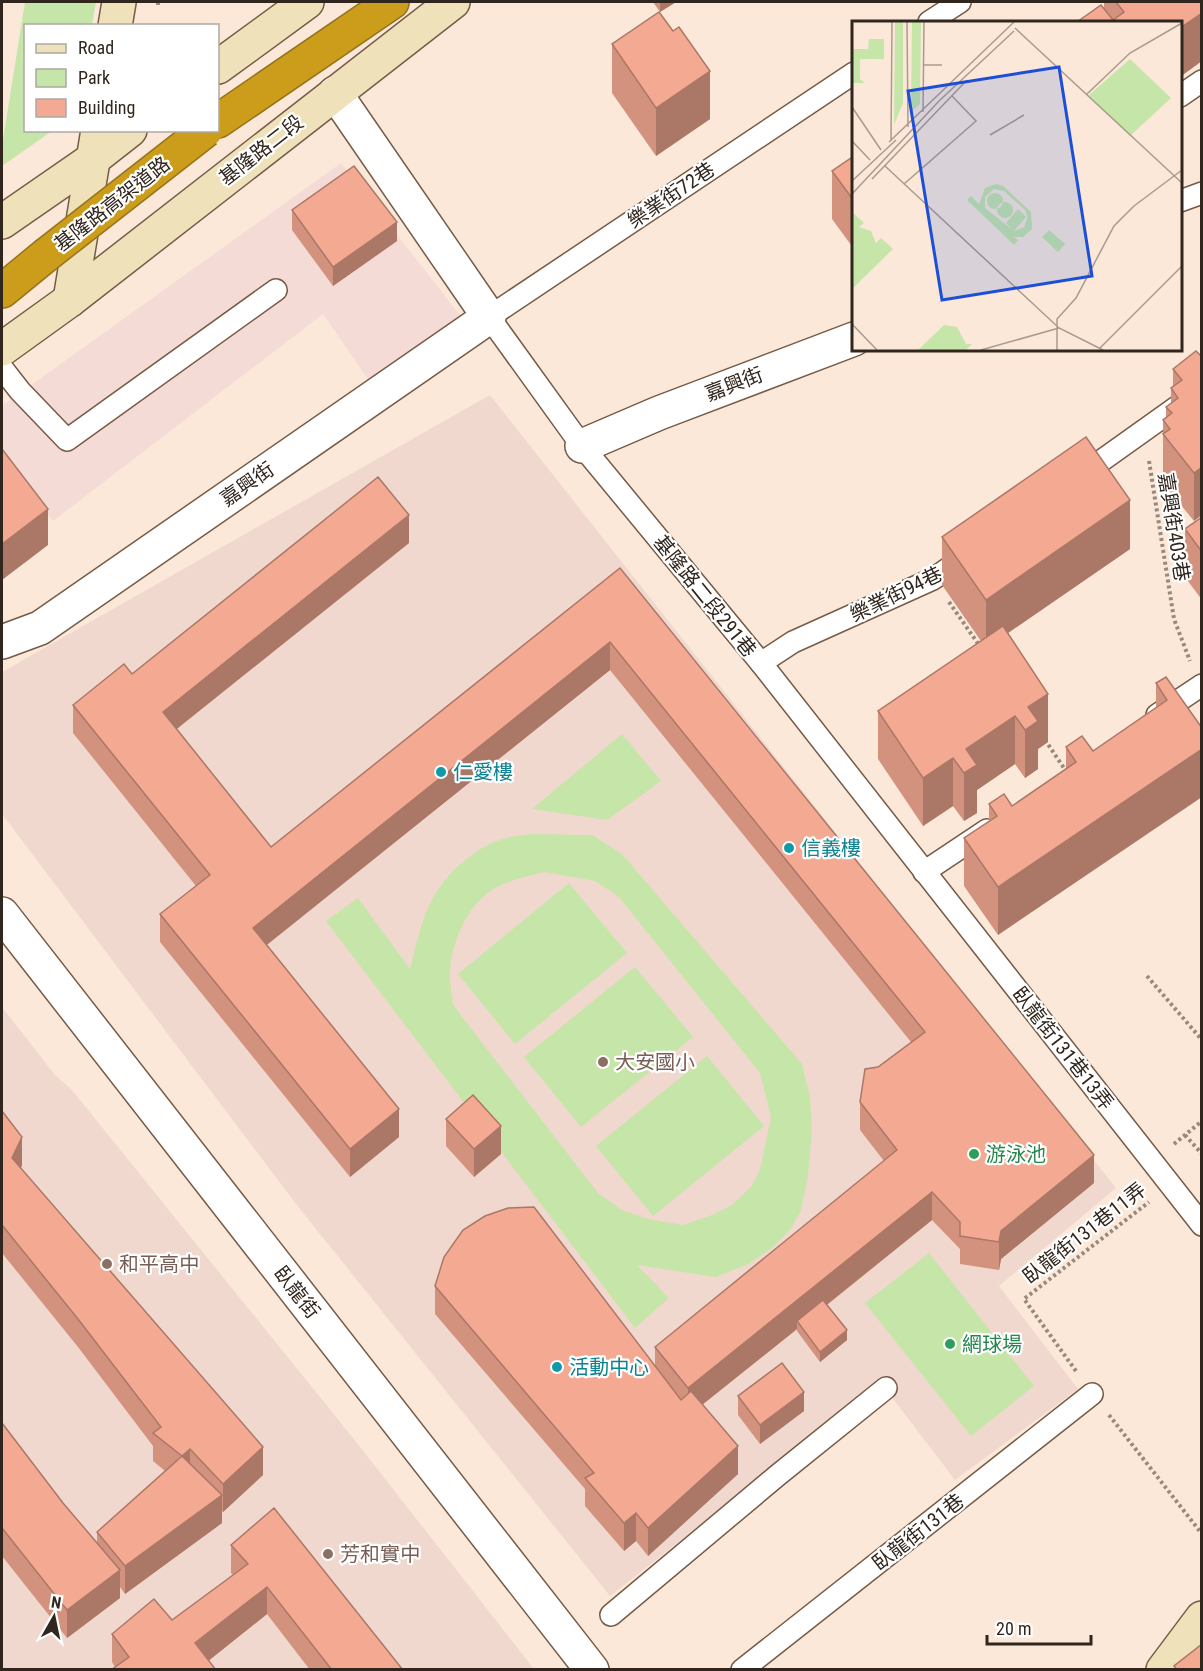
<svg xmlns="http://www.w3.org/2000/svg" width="1203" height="1671" font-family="'Roboto Condensed','Noto Sans TC',sans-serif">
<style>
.industrial{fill:#f5dbd5}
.education{fill:#f0d8ce}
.green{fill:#c6e5a9;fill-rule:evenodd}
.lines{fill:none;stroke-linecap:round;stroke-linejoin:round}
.lane-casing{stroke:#765b46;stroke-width:24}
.street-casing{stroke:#765b46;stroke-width:36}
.secondary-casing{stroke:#765b46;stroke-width:36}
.highway-casing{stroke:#95731c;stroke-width:36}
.path{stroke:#98897c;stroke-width:4;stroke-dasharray:3 3;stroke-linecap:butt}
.lane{stroke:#fff;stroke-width:21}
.street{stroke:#fff;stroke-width:33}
.secondary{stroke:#efe2bb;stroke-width:33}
.highway{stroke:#cb9d1b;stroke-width:33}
.highway-bridge-casing{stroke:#95731c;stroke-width:36;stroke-linecap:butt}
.highway-bridge{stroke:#cb9d1b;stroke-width:33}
.wall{fill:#d2927e}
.shaded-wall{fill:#ab7766}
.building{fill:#f4aa92;stroke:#ab7766;stroke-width:1.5}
.culture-dot{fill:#0f9aa8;stroke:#fff;stroke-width:2}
.education-dot{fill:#8d6e63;stroke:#fff;stroke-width:2}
.leisure-dot{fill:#2e9e5b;stroke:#fff;stroke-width:2}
.labels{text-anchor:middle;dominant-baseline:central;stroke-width:4.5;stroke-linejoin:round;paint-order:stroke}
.street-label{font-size:20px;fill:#31261d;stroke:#fff}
.culture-label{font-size:20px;fill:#0d838f;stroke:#fff;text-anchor:start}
.education-label{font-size:20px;fill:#785e54;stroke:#fff;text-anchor:start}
.leisure-label{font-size:20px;fill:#27864d;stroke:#fff;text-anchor:start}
.inset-road{fill:none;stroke:#aa9a8e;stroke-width:1.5}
.view{fill:#1d4ed8;fill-opacity:0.15;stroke:#1d4ed8;stroke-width:3}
.inset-edge{fill:none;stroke:#31261d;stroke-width:3}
</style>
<rect width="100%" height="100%" fill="#fbe8d9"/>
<!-- industrial -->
<path class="industrial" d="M341 163 470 328 374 388 323 314 53 521 2 455V406Z"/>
<!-- education -->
<g class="education">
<path d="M490 395 1116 1188 999 1286 1078 1389 955 1480 881 1383 610 1596 296 1204 2 814V672Z"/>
<path d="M2 1007 55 1075 71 1089 353 1438 534 1669H2Z"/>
</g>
<!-- green -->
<g class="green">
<path d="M25 2H96L92 25 26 26V130L52 131 2 166V146Z"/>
<path d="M622 734 661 781 607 820 532 809Z"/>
<path d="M530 834 592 835 622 854 802 1064 810 1097 812 1130 808 1175 801 1210 790 1230 772 1248 748 1264 716 1277 637 1265 669 1298 635 1328 326 921 358 898 410 969C416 946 421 919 433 898 447 873 475 847 503 839 511 836 521 836 530 834ZM544 872 595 881 618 896 760 1073 771 1117 760 1170 752 1186 732 1205 712 1215 683 1225 648 1219 622 1210 598 1193 453 1005C452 996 450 986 450 977 450 945 466 905 495 888 510 880 528 876 544 872Z"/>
<path d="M569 883 627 953 515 1044 458 974Z"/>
<path d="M635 967 693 1037 581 1127 524 1057Z"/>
<path d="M707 1056 764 1126 653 1216 596 1146Z"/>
<path d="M929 1253 1034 1386 971 1436 865 1303Z"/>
</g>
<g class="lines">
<defs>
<g id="lane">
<path d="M929 22 960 2"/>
<path d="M854 73 489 317 582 446 761 663 1202 1225"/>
<path d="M1180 96 1202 81"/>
<path d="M1180 201 1202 193"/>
<path d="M2 368 20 391 67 440 276 290"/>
<path d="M1080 476 1202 389"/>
<path d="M761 663 793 642 933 579 966 556"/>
<path d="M1157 715 1202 685"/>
<path d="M924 872 987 830"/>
<path d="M611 1615 778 1475 886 1388"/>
<path d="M742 1670 1092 1394"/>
</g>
<g id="street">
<path d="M582 446 659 413 854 339"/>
<path d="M2 642 40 628 489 317 335 93"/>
<path d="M2 914 592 1670"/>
</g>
<g id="secondary">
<path d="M115 26 119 2"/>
<path d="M218 67 307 2"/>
<path d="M2 222 93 159 130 130"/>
<path d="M70 300 98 130"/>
<path d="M2 349 70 300 453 2"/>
<path d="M1163 1670 1202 1618"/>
</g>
<g id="highway">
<path d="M218 121 392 2"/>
<path d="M2 291 46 255"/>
</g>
</defs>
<!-- lane casing -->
<use href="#lane" class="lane-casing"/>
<!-- street casing -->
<use href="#street" class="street-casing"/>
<!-- secondary casing -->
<use href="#secondary" class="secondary-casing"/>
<!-- highway casing -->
<use href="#highway" class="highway-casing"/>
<!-- path -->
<g class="path">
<path d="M158 5V2"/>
<path d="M1149 461 1174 619 1190 661"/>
<path d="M949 602 979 645"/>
<path d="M1045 740 1068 774"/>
<path d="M1147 976 1202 1040"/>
<path d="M1185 1135 1202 1154"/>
<path d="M1174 1144 1202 1121"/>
<path d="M1076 1371 1024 1299 1149 1202"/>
<path d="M1109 1415 1202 1534"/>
</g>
<!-- lane -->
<use href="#lane" class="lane"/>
<!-- street -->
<use href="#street" class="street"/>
<!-- secondary -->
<use href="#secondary" class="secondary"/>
<!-- highway -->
<use href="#highway" class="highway"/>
<defs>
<path id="highway-bridge" d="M46 255 206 130"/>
</defs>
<!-- highway-bridge casing -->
<use href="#highway-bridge" class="highway-bridge-casing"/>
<!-- highway-bridge -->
<use href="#highway-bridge" class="highway-bridge"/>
</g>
<!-- wall -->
<g class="wall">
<path d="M653 2H676L660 12Z"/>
<path d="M1104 2H1202L1201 62 1077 22 1104 9Z"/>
<path d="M612 44 710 119 656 156 612 93Z"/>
<path d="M854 156V249L832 219V171Z"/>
<path d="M292 210 397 241 333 286 292 230Z"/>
<path d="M1196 351 1194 521 1163 483V420L1166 418V407L1171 403V388L1173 386V369Z"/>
<path d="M1202 517V600L1185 577V529Z"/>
<path d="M942 537 1130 549 1008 633 1048 742 1038 749V769L1025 778 1015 764 977 790V813L964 821 953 806 923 826 878 759V711L981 641 942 585Z"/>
<path d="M409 543 176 729 271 847 620 568 1094 1183 1001 1259 999 1270 960 1264V1249L932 1220 827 1305 847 1340 820 1362 797 1331V1329L702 1405 738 1474 648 1556 636 1541 624 1551 585 1506V1489L435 1314V1286L655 1366V1347L884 1161 860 1130V1102L878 1067 911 1042 610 670 266 945 399 1137 350 1177 160 942V914L196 886 73 733V705L132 674Z"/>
<path d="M1156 683 1202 728 998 935 964 886V838L989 821V804L1012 806 1066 769V747L1093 751 1156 708Z"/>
<path d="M2 1111 22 1165 21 1169 263 1475 223 1512 222 1511V1523L125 1594 120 1587V1598L67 1638 2 1556V1423L63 1503 97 1543V1532L165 1471 153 1461V1446L78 1347 2 1253Z"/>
<path d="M446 1119 501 1154 474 1177 446 1146Z"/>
<path d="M738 1396 804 1411 760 1444 738 1415Z"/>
<path d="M231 1545 403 1670H310L267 1614 209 1660 115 1667 112 1662V1634L172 1620 233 1575 231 1573Z"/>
</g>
<!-- shaded-wall -->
<g class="shaded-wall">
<path d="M660 2H676L660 12Z"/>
<path d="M1202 13V61L1180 77V28Z"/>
<path d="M710 71V119L656 156V108Z"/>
<path d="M397 222V241L333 286V267Z"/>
<path d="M1202 467V515L1194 521V473Z"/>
<path d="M1130 500V549L986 648V600Z"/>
<path d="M48 509V545L2 580V544Z"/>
<path d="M409 515V543L163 740V712Z"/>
<path d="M610 642V670L253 956V928Z"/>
<path d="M1048 694V742L1038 749V769L1025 778V730L1028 707Z"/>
<path d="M1015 716V764L977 790V813L964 821V773L966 749Z"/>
<path d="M1202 749V797L998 935V887Z"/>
<path d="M953 758V806L923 826V778Z"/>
<path d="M399 1109V1137L350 1177V1149Z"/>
<path d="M501 1126V1154L474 1177V1149Z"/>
<path d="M22 1137V1165L12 1186V1158Z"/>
<path d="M1094 1155V1183L1001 1259 999 1270V1242L1001 1231Z"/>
<path d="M932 1192V1220L800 1326 797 1321V1329L688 1416V1388Z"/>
<path d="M847 1330V1340L820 1362V1352Z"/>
<path d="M804 1392V1411L760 1444V1425Z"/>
<path d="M738 1446V1474L648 1556V1528Z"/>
<path d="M263 1447V1475L223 1512V1484Z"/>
<path d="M190 1449V1477L182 1456Z"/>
<path d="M222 1495V1523L125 1594V1566Z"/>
<path d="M636 1513V1541L624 1551V1523Z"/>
<path d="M120 1570V1598L67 1638V1610Z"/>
<path d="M267 1587V1614L197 1670 195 1643Z"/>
</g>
<!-- building -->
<g class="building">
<path d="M1116 2H1202V13L1180 28V22H1077L1101 5 1113 20 1124 12Z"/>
<path d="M659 12 673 31 679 27 710 71 656 108 612 44Z"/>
<path d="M854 156V201L832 171Z"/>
<path d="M354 166 397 222 333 267 292 210Z"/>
<path d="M1196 351 1202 357V467L1194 473 1163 434 1170 429 1163 420 1172 413 1166 407 1178 398 1171 388 1182 380 1173 369Z"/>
<path d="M1086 437 1130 500 986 600 942 537Z"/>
<path d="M2 449 48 509 2 544Z"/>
<path d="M378 477 409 515 163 712 271 847 620 568 1094 1155 1001 1231 999 1242 960 1236V1222L932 1192 688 1388 655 1347 897 1150 860 1102 865 1069 878 1067 925 1032 610 642 253 928 399 1109 350 1149 160 914 210 875 73 705 124 664 132 674Z"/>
<path d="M1202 517V552L1185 529Z"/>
<path d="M1003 626 1048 694 1028 707 1038 721 1025 730 1015 716 966 749 977 765 964 773 953 758 923 778 878 711Z"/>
<path d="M1166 677 1202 728V749L998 887 964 838 997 816 989 804 1004 794 1012 806 1076 762 1066 747 1082 736 1093 751 1167 700 1156 683Z"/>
<path d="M473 1095 501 1126 474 1149 446 1119Z"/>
<path d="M2 1111 22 1137 12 1158 263 1447 223 1484 190 1449 182 1456 222 1495 125 1566 97 1532 182 1456 153 1433 161 1427 78 1319 2 1225Z"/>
<path d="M534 1207 681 1400 691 1391 738 1446 648 1528 636 1513 624 1523 585 1478 594 1473 435 1286 444 1257 463 1230 485 1216 508 1208Z"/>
<path d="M823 1300 847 1330 820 1352 797 1321Z"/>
<path d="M782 1363 804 1392 760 1425 738 1396Z"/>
<path d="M2 1423 63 1503 120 1570 67 1610 2 1528Z"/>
<path d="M274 1508 403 1670H332L267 1587 195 1643 216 1670H111L129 1657 112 1634 154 1599 172 1620 248 1564 231 1545Z"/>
<path d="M1202 1644V1670H1177L1174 1666Z"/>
</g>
<!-- markers -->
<g class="culture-dot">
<circle cx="441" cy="772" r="6"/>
<circle cx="789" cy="848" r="6"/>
<circle cx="557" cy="1367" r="6"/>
</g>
<g class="education-dot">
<circle cx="603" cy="1062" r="6"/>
<circle cx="107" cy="1264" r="6"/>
<circle cx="328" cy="1554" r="6"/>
</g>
<g class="leisure-dot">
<circle cx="974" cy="1154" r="6"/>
<circle cx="950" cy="1344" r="6"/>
</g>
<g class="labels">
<!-- street labels -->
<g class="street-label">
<text transform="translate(261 150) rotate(-38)">基隆路二段</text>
<text transform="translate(671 195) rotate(-34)">樂業街72巷</text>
<text transform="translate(112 204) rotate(-38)">基隆路高架道路</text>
<text transform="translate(734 384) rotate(-21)">嘉興街</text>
<text transform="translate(247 484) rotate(-35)">嘉興街</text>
<text transform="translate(1174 527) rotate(81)">嘉興街403巷</text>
<text transform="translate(896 594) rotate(-26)">樂業街94巷</text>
<text transform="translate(705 596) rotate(51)">基隆路二段291巷</text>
<text transform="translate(1063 1048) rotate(52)">臥龍街131巷13弄</text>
<text transform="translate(1084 1233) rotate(-38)">臥龍街131巷11弄</text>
<text transform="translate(297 1292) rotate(52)">臥龍街</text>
<text transform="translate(918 1532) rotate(-38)">臥龍街131巷</text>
</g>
<!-- culture labels -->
<g class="culture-label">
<text x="453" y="772">仁愛樓</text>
<text x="801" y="848">信義樓</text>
<text x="569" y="1367">活動中心</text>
</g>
<!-- education labels -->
<g class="education-label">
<text x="615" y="1062">大安國小</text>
<text x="119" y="1264">和平高中</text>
<text x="340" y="1554">芳和實中</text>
</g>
<!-- leisure labels -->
<g class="leisure-label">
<text x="986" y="1154">游泳池</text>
<text x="962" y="1344">網球場</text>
</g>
</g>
<!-- overview -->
<g transform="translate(852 21)">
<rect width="330" height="330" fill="#fbe8d9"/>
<path d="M43 1H51V82L42 104ZM60 1H69L68 83 59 91ZM17 18H32V38H8V58L13 62H0V28H16ZM278 38 319 77 278 115 236 75ZM144 163 151 165 179 191 180 208 171 216H162L166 219 162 224 115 179 119 175 127 183 133 167ZM142 168 152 170 173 189 175 195V198L172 206 162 210 174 196 166 188 154 202 162 210 133 187V176ZM135 180a8 8 0 1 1 16 0a8 8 0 1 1-16 0ZM145 189a8 8 0 1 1 16 0a8 8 0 1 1-16 0ZM0 191 12 202 7 206 19 210 24 222 29 217 41 228 0 268ZM197 209 213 223 206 231 190 216ZM92 304 105 306 114 323H120L114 329H66Z" fill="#c6e5a9" fill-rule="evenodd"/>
<path class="inset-road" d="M55 1 56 106M163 7 330 162M71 44H90M235 73 278 32 330 2M0 86 29 129M71 91 72 1M138 114 172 94M0 120 18 139M39 120 40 1M37 121 162 1M33 145 207 307 251 329M20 158 115 59M0 160 44 119M52 163 124 100 100 75M0 173 87 80 162 10M0 303 25 329M247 328 330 245M129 329 207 307M205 329V298L224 277 262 205 282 185 330 149"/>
<path class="view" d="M207 46 240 255 90 279 56 70Z"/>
<rect width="330" height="330" class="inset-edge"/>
</g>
<!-- border -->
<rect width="1203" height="1671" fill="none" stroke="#31261d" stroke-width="6"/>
<!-- legend -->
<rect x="24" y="24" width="195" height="108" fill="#ffffff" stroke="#ada8a5" stroke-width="1.5"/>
<rect x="36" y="44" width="30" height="9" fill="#efe2bb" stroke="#ada8a5" stroke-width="1.5"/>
<text x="78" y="54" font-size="18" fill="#31261d">Road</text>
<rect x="36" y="69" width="30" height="18" fill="#c6e5a9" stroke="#ada8a5" stroke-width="1.5"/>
<text x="78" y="84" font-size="18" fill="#31261d">Park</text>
<rect x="36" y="99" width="30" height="18" fill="#f4aa92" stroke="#ada8a5" stroke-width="1.5"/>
<text x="78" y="114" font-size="18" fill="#31261d">Building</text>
<!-- north arrow -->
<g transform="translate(54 1617) rotate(9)" stroke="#ffffff" stroke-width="4.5" paint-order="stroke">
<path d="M0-4.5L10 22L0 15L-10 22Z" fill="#31261d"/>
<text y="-9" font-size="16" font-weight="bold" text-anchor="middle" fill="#31261d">N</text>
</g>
<!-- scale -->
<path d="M987 1635v9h104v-9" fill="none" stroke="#31261d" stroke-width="3"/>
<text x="996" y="1635" font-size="18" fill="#31261d" stroke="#ffffff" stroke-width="4.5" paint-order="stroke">20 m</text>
</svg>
